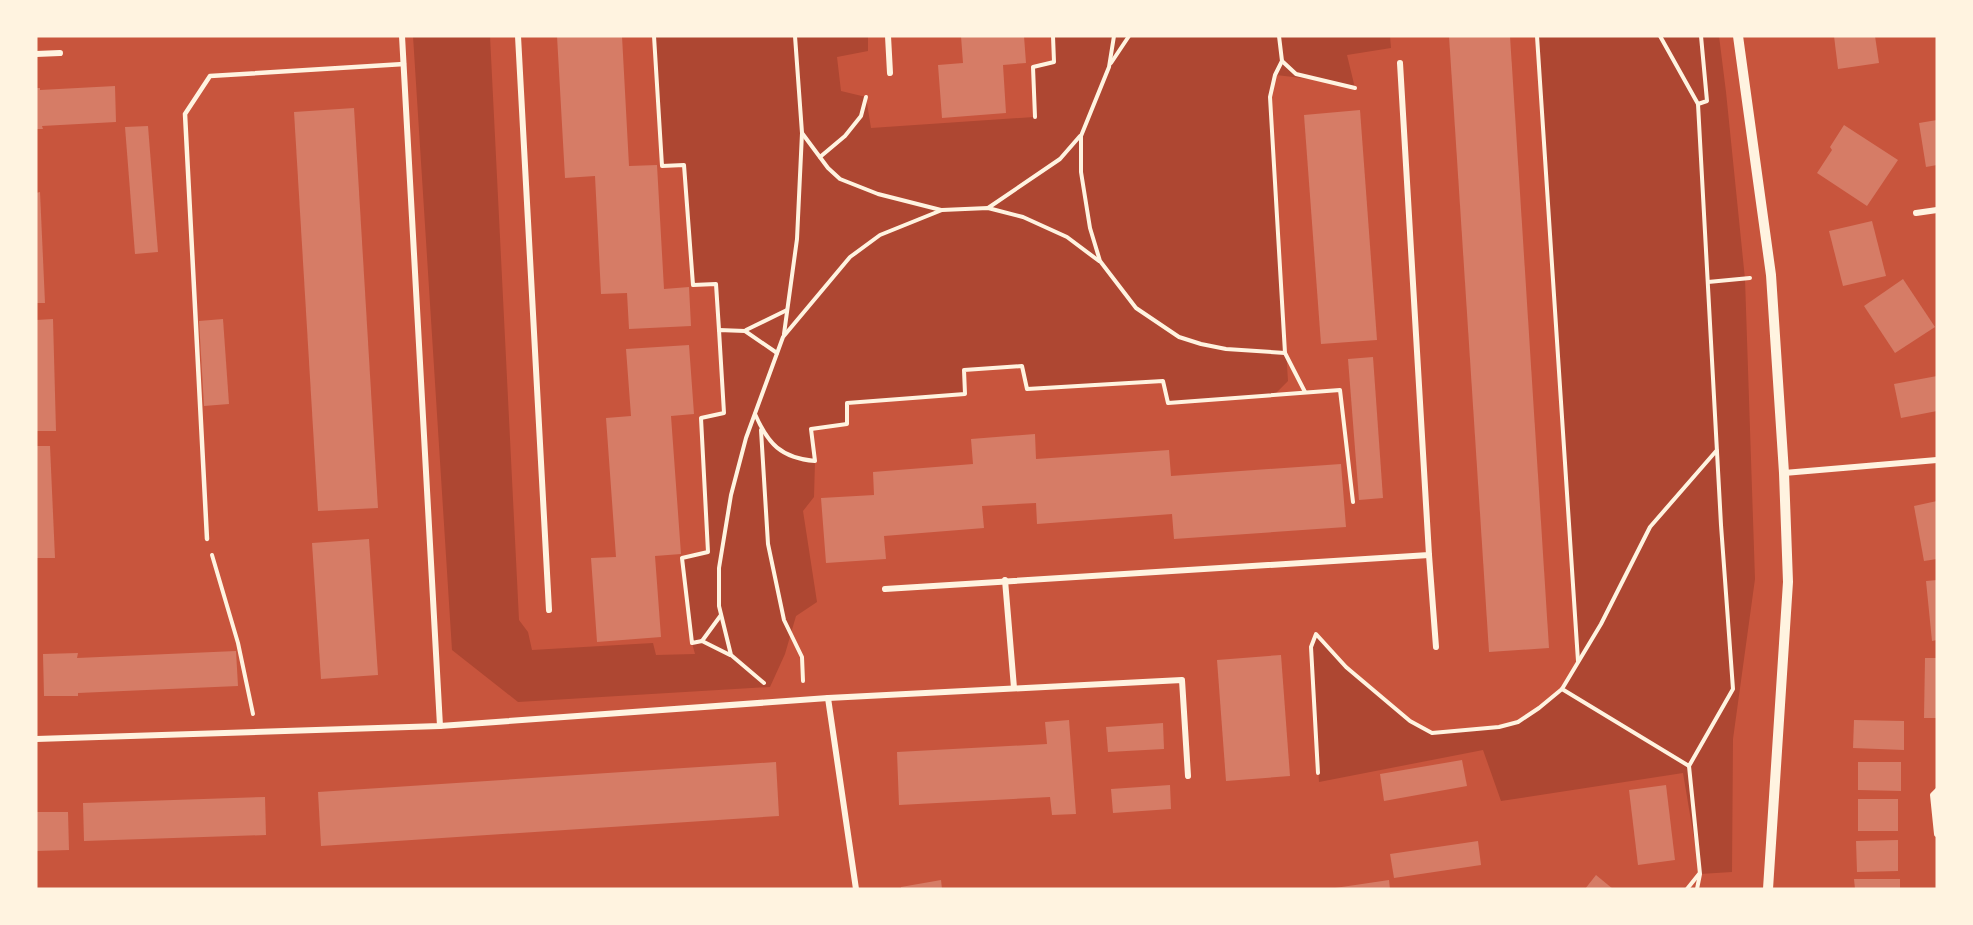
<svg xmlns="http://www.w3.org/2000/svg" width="1973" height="925" font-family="'Varela Round',sans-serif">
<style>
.green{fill:#ae4732}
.building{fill:#d67c66}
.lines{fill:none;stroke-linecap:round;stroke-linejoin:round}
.path{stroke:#fff3e0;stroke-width:4}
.service{stroke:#fff3e0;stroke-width:4.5}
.minor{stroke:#fff3e0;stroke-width:6}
.tertiary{stroke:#fff3e0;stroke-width:10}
</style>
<rect width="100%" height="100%" fill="#c8553d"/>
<!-- green -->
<g class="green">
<path d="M413 36H490L519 620 528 632 532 650 653 643 656 655 695 654 692 643 682 558 708 551 701 418 723 413 716 284 693 285 684 165 662 166 654 36H868V51L837 57 841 91 866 97 871 128 1034 117 1033 67 1054 62 1053 36H1390L1391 48 1347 55 1355 88 1310 79 1276 75 1270 97 1288 381 1274 395 1168 403 1162 381 1027 389 1022 366 964 370 965 394 847 403V424L811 429 815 461 814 497 803 511 817 602 796 616 785 654 770 687 518 702 452 650Z"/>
<path d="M1537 36H1719L1726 92 1745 279 1755 579 1733 739 1732 872 1700 874 1683 773 1501 801 1483 750 1319 782 1311 647 1316 634 1346 667 1410 721 1432 733 1499 727 1518 722 1562 689 1578 661Z"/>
</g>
<!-- building -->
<g class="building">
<path d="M557 36H622L629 166 657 165 664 289 689 287 691 326 629 329 627 293 601 294 595 176 565 178Z"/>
<path d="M961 36H1024L1026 63 1003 65 1006 113 942 118 938 65 963 63Z"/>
<path d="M1449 36H1510L1549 648 1489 652Z"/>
<path d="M1834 36H1875L1879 63 1838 69Z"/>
<path d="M115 86 116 122 42 126 43 129H36V88H40V90Z"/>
<path d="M354 108 378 508 318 511 294 112Z"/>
<path d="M1360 110 1377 340 1321 344 1304 115Z"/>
<path d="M1937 120V165L1926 167 1919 123Z"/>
<path d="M1844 125 1898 160 1867 206 1817 173 1832 150 1830 147Z"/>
<path d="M148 126 158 252 135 254 125 127Z"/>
<path d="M40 192 45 303H36V193Z"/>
<path d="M1872 221 1886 276 1843 286 1829 231Z"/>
<path d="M1903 279 1935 327 1895 353 1864 306Z"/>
<path d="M53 319 56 431H36V320Z"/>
<path d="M223 319 229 404 204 406 199 321Z"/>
<path d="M689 345 694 414 671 416 681 554 655 556 661 637 597 642 591 558 616 557 606 418 631 416 626 349Z"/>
<path d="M1373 357 1383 498 1359 500 1348 359Z"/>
<path d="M1937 376V411L1901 418 1894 384Z"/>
<path d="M1035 434 1036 459 1169 450 1171 476 1341 464 1346 527 1174 539 1172 514 1037 524 1036 503 982 506 984 528 884 536 886 559 826 563 821 498 874 495 873 472 973 464 971 439Z"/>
<path d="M36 446H50L55 558H36Z"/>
<path d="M1937 501V559L1924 561 1914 506Z"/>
<path d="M369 539 378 675 321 679 312 543Z"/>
<path d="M1937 580V640L1932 641 1926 581Z"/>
<path d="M236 651 238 686 78 693V696H44L43 654 78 653 77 658Z"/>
<path d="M1281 655 1290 776 1226 781 1217 660Z"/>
<path d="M1925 658H1937V718H1924Z"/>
<path d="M1069 720 1076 814 1052 815 1050 797 899 805 897 752 1047 744 1045 722Z"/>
<path d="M1854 720 1904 721V750L1853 748Z"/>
<path d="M1163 723 1164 749 1108 752 1106 727Z"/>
<path d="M1462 760 1467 786 1384 801 1380 774Z"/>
<path d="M776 762 779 816 321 846 318 792Z"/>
<path d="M1858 762H1901V791L1858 790Z"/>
<path d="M1170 785 1171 809 1113 813 1111 789Z"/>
<path d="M1666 785 1675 860 1638 865 1629 790Z"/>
<path d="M265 797 266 835 84 841 83 803Z"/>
<rect x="1858" y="799" width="40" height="32"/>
<path d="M36 812H68L69 850 36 851Z"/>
<path d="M1898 840V871L1857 872 1856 841Z"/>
<path d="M1478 841 1481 865 1394 878 1390 854Z"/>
<path d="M1596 875 1613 889H1585Z"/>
<path d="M1854 879H1900V889H1855Z"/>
<path d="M941 880 942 889H901V887Z"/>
<path d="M1389 880 1390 889H1335V888Z"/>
</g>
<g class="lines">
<!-- path -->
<g class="path">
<path d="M654 36 662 166 684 165 693 285 716 284 719 330"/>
<path d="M1114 36 1109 67 1081 136V172L1090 228 1100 261 1136 308 1179 337 1201 344 1226 349 1285 353 1270 97 1275 75 1282 61 1279 36"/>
<path d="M1537 36 1578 661"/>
<path d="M1660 36 1698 104 1721 525 1733 689 1689 766 1562 689 1601 624 1650 527 1717 450"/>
<path d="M1282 61 1296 74 1355 88"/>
<path d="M1111 63 1129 36"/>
<path d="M1698 104 1707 101 1701 36"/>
<path d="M1035 117 1033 67 1054 62 1053 36"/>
<path d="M802 133 828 168 840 179 878 194 941 210"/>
<path d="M820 157 845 136 861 116 866 97"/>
<path d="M988 208 1060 159 1080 136"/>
<path d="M1708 282 1750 278"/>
<path d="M746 330 787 310"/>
<path d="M784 334 797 239 802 133 795 36"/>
<path d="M1285 353 1305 392"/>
<path d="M755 414C768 444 781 458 815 461L811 429 847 424V403L965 394 964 370 1022 366 1027 389 1163 381 1168 403 1340 390 1353 502"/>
<path d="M761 430 768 544 784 620 802 657 803 681"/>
<path d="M212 555 238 643 253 714"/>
<path d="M702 641 721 615"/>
<path d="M730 655 702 641 692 643 682 558 708 552 701 418 724 413 719 330 745 331 777 353"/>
<path d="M764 683 731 655 719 606V568L731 495 746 438 783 337 850 257 880 235 942 210 988 208 1023 217 1067 237 1099 261"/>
<path d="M1689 766 1700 874 1697 889"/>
<path d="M1318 773 1311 647 1316 634 1346 667 1410 721 1432 733 1499 727 1518 722 1539 708 1562 689"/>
<path d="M1687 889 1699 874"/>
</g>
<!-- service -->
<path class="service" d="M207 539 185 114 210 76 404 64"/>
<!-- minor -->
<g class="minor">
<path d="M402 36 440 726"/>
<path d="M518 36 549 610"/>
<path d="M888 36 890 73"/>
<path d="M36 54 60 53"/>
<path d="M1916 213 1937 210"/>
<path d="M1784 473 1937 460"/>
<path d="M1429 555 1436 647"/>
<path d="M1005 580 1014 688"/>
<path d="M885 589 1429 555 1400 63"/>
<path d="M828 698 856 889"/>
<path d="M36 739 440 726 828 698 1182 680 1188 776"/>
<path d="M1937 791 1933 795 1937 834"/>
</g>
<!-- tertiary -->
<path class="tertiary" d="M1738 36 1771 275 1784 473 1788 582 1768 889"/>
</g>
<!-- border -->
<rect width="1973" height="925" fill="none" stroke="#fff3e0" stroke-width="75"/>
</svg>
